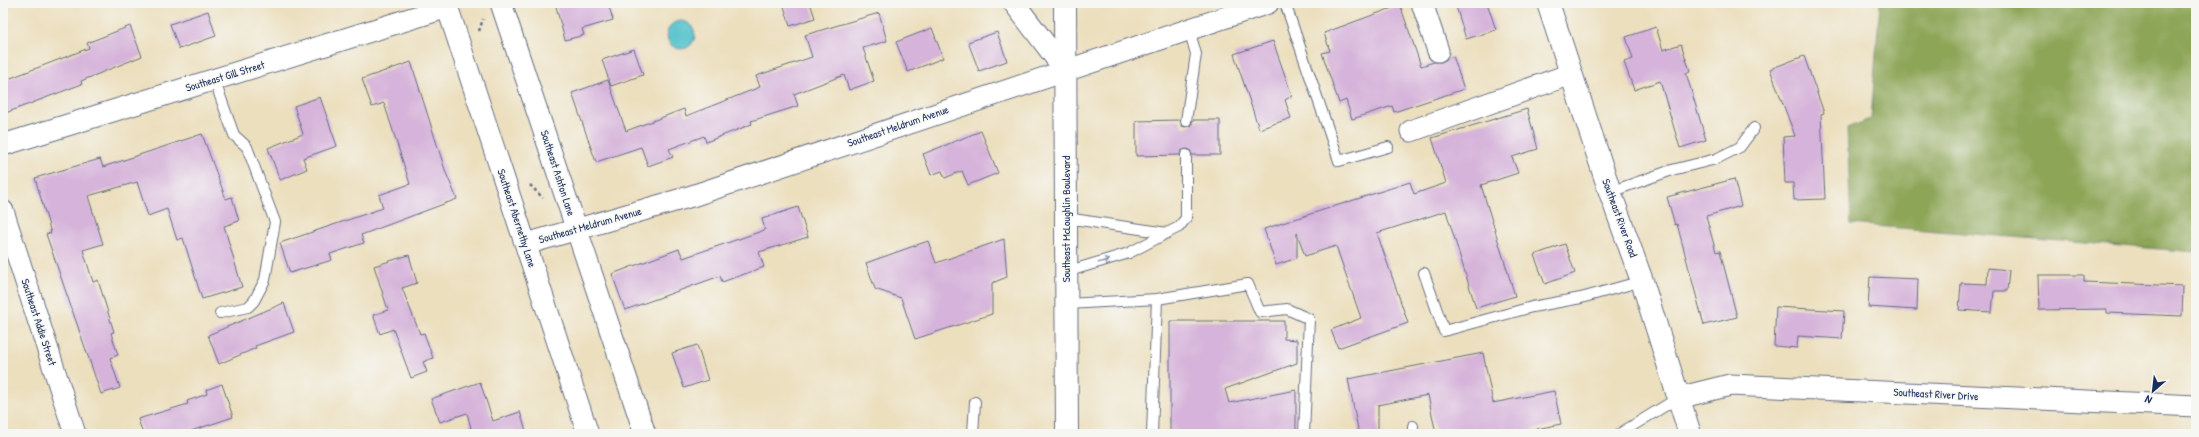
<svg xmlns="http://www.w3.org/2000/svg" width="2199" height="437" font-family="'Patrick Hand',sans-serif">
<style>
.forest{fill:#8ca556;stroke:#546a5a}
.water{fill:#56c3cc;stroke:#387995}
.building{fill:#d6b3da}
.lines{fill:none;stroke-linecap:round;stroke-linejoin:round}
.lane-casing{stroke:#646d80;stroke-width:12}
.street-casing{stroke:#646d80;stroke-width:23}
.secondary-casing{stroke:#646d80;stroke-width:24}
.primary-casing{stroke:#646d80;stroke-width:24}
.path{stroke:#646d80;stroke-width:2.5;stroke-dasharray:3 3;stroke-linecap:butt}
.lane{stroke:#fff;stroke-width:10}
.street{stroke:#fff;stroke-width:21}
.secondary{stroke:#fff;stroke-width:22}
.primary{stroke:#fff;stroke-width:22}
.oneway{stroke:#8d97ae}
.labels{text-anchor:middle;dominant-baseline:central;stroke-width:3;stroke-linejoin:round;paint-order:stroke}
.street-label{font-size:11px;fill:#1b2f5e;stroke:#f6f6f2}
</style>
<rect width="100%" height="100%" fill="#f6f6f2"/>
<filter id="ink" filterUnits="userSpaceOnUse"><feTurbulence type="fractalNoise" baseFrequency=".025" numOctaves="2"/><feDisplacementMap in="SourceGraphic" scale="8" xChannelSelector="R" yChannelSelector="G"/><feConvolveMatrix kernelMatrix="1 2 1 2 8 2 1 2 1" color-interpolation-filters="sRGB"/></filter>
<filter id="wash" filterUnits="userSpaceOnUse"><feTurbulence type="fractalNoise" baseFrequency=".012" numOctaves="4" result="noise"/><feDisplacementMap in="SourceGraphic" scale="16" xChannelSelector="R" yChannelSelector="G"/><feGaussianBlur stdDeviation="0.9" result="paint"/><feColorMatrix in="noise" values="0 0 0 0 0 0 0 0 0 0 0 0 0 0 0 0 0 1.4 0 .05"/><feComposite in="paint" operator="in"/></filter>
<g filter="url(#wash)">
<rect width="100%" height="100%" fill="#ecdfbe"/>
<!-- forest -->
<path class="forest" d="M1880 3H2196V252L1851 224 1847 128 1871 119Z"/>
<!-- water -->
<circle class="water" cx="681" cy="35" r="14"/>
<g id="blocks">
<!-- building -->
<g class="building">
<path d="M555 3H608L613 20 582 29 584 35 565 40Z"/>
<path d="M783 3H810L815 18 790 26Z"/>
<path d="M1455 3H1487L1496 30 1466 39Z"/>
<path d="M1400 5 1421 66 1434 62H1441L1453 56 1464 89 1394 112 1392 106 1352 119 1346 100 1339 103 1322 53 1330 51 1324 33Z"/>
<path d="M208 11 216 36 179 49 170 24Z"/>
<path d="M879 13 887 41 863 48 874 81 849 90 844 75 794 94 798 106 751 121 752 124 706 142 704 136 669 149 673 157 648 166 641 147 596 162 572 93 608 80 626 131 684 109 686 116 760 87 756 76 812 57 805 35Z"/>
<path d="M130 26 142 56 81 81 82 84 3 114V81L89 48 87 43Z"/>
<path d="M1656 27 1663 50 1681 44 1690 71 1686 73 1706 140 1680 148 1660 81 1634 90 1624 62 1633 59 1626 37Z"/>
<path d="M932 28 943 58 908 72 896 42Z"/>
<path d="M997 32 1007 61 979 71 968 42Z"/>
<path d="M1273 41 1292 96 1285 100 1291 118 1259 129 1234 54Z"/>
<path d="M634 49 643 75 611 86 602 60Z"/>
<path d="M1804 56 1824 113 1821 114 1825 199 1794 200 1793 183H1785L1783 137 1795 136 1770 69Z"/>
<path d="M411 62 446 173 457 199 361 235 364 243 330 254 332 260 290 273 280 243 383 208 379 195 410 184 384 103 372 107 362 79Z"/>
<path d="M320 97 337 146 303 158 307 169 280 180 268 148 303 134 294 106Z"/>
<path d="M1527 109 1538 149 1512 157 1518 173 1481 185 1515 296 1476 308 1446 211 1377 233 1408 323 1338 348 1331 330 1361 318 1336 246 1305 256 1297 233V258L1276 265 1264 229 1410 182 1414 194 1446 183 1432 138Z"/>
<path d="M1180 120 1182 126 1185 127 1191 125 1193 120H1220V155H1192L1190 150 1186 149 1181 151 1180 155 1136 156V121Z"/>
<path d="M981 131 998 173 968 185 962 171 945 178 942 171 931 175 923 154Z"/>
<path d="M202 134 226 199 232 197 239 221 224 226 242 287 202 299 183 238 177 240 167 209 148 216 137 182 88 196 103 244 83 250 93 282 98 280 114 332 111 333 118 355 110 358 120 388 101 394 46 234 51 233 35 178 100 159 103 167Z"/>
<path d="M1734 179 1741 206 1706 216 1716 252 1720 251 1737 317 1704 325 1677 224 1675 225 1667 197Z"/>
<path d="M798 207 808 237 759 252 764 267 722 282 720 276 625 310 612 274 679 249 683 258 765 230 762 219Z"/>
<path d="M1004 239 1007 277 992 283V314L915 339 901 298 875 289 866 263 928 241 936 263Z"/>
<path d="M1565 244 1575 273 1545 284 1534 255Z"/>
<path d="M409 255 417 283 402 288 420 334 424 333 433 358 423 362 427 372 411 378 393 329 380 334 373 315 388 310 374 266Z"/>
<path d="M1988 268 2009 270 2007 291H1994L1992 312 1959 310 1961 283 1987 284Z"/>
<path d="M2038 275H2084V282L2183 286 2182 316 2107 313V309L2039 310Z"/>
<path d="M1870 277 1918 279 1917 310 1868 307Z"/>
<path d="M284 303 294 332 255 346 256 348 219 364 208 335Z"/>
<path d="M1776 307 1844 311 1842 339 1798 336 1797 348 1774 346Z"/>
<path d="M1170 321H1284V339L1297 340V363L1225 389 1229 403 1296 390V434H1170Z"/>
<path d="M697 345 708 380 684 388 672 353Z"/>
<path d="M1483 353 1493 403 1554 391 1561 424 1512 434H1436L1428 395 1378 405V434H1359L1348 379Z"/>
<path d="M480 382 493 421 520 412 527 434H463V431L471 428 467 413 440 422 431 399Z"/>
<path d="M222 384 233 417 182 434H143L138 419 188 404 187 401 207 394 206 390Z"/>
</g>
</g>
</g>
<g filter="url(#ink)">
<use href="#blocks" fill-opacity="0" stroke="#646d80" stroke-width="1"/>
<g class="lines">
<defs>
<g id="lane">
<path d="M1285 3 1339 161 1388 147"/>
<path d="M214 79 234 135 247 147 275 222 265 280 254 301 248 307 220 313"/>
<path d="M1186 121 1196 54 1189 29"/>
<path d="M1610 192 1672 170 1716 159 1740 147 1754 128"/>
<path d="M1066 218 1167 233 1129 253 1066 272"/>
<path d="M1167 233 1179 227 1186 218V155"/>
<path d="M1424 273 1444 331 1532 307 1581 298 1642 281"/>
<path d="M1067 304 1157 299 1248 284 1260 312 1287 309 1309 319 1304 434"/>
<path d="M1413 426V434"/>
<path d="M973 434 975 402"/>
<path d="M1152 434 1157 299"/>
<path d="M1619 434 1678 398"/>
</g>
<g id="street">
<path d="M446 3 588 434"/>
<path d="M501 3 645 434"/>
<path d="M1014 3 1065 70"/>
<path d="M1422 3 1438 51"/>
<path d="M1411 131 1571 74"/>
<path d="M3 145 448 7"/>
<path d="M3 211 75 434"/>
<path d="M526 244 692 196 1268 3"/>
<path d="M1678 398 1730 385 2196 406"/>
</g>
<path id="secondary" d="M1548 3 1610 192 1642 281 1690 434"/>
<path id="primary" d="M1065 3 1067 434"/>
</defs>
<!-- lane casing -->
<use href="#lane" class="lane-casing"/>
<!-- street casing -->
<use href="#street" class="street-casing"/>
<!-- secondary casing -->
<use href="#secondary" class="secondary-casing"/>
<!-- primary casing -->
<use href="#primary" class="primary-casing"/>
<!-- path -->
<g class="path">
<path d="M479 31 483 19"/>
<path d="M530 185 543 198"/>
</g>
<!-- lane -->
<use href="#lane" class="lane"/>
<!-- street -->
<use href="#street" class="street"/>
<!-- secondary -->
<use href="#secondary" class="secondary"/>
<!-- primary -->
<use href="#primary" class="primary"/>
</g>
<!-- one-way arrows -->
<defs><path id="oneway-shaft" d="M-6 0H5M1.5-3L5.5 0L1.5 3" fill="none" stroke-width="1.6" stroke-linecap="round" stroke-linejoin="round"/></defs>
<use class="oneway" href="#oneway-shaft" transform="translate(1104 261) rotate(-16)"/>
</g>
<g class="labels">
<!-- street labels -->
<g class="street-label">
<text transform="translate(225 76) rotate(-17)">Southeast Gill Street</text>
<text transform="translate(898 126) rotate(-19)">Southeast Meldrum Avenue</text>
<text transform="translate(558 173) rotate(72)">Southeast Ashton Lane</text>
<text transform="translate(517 218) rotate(72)">Southeast Abernethy Lane</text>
<text transform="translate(1620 218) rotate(70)">Southeast River Road</text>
<text transform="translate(1066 219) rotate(-90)">Southeast McLoughlin Boulevard</text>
<text transform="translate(590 225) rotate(-16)">Southeast Meldrum Avenue</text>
<text transform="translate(39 322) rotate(72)">Southeast Addie Street</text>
<text transform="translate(1936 394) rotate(3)">Southeast River Drive</text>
</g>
</g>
<!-- margin -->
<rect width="2199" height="437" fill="none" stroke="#f6f6f2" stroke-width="16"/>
<!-- north arrow -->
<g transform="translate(2153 391) rotate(208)" stroke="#f6f6f2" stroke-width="3" paint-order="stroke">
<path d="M0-3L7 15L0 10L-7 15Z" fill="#1b2f5e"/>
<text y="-6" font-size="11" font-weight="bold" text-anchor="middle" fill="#1b2f5e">N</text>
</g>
</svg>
